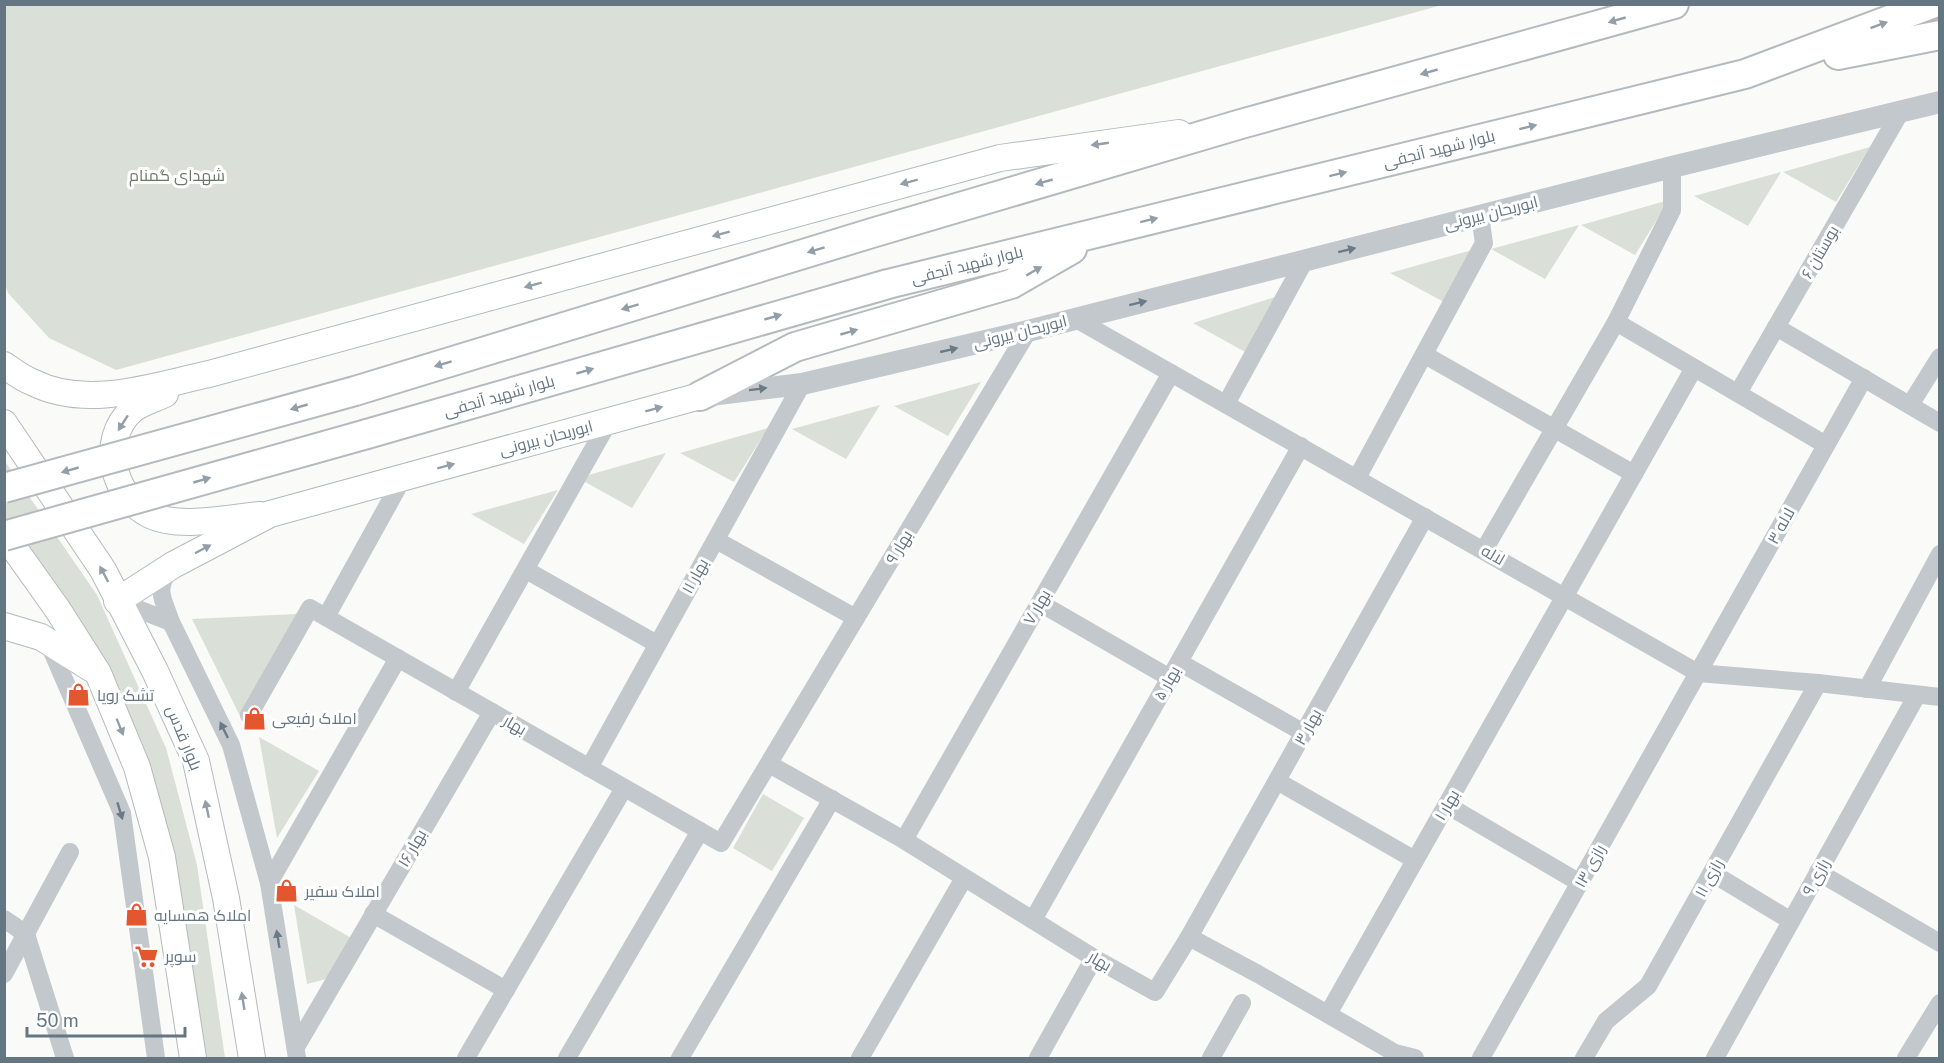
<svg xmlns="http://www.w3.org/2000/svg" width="1944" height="1063" font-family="'Public Sans',Cairo,sans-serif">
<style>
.green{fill:#dadfd7}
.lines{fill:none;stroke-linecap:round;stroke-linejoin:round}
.secondary-casing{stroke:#b3babf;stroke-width:28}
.primary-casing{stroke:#b5babe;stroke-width:32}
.minor{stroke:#c3c8cc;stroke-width:18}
.tertiary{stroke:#c3c8cc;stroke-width:22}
.secondary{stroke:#fff;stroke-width:26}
.primary{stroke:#fff;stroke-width:28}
.primary-bridge-casing{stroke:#b5babe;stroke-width:32;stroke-linecap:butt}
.primary-bridge{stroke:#fff;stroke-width:28}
.oneway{fill:#939fa8}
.oneway2{fill:#6a7a87}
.labels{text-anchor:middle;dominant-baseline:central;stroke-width:6;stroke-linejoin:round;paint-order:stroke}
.street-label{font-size:16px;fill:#657683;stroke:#fff}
.park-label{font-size:16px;fill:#687a64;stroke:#fff}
.poi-label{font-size:16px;fill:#657683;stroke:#fff;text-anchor:start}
</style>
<rect width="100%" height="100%" fill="#fafaf8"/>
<!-- green -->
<g class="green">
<path d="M4 5 5 4 1442 5 116 370 49 338 8 293 4 282Z"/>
<path d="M1870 147 1836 202 1783 172Z"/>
<path d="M1781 172 1748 226 1694 196Z"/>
<path d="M1669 200 1635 255 1581 225Z"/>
<path d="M1579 225 1545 279 1491 249Z"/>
<path d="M1472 250 1444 302 1390 273Z"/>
<path d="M1278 296 1247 353 1193 323Z"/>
<path d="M981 382 948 436 894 406Z"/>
<path d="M880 405 846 459 792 429Z"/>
<path d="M768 428 734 482 680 453Z"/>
<path d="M666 453 632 508 578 478Z"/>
<path d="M4 460 97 595 166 748 197 865 225 1058H199L171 847 137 732 77 614 5 517Z"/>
<path d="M558 490 524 544 471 514Z"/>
<path d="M297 614 240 716 192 619Z"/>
<path d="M259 737 319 771 277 838Z"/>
<path d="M763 794 804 818 772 871 733 848Z"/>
<path d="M294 905 353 939 330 978 307 984Z"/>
</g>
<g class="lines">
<defs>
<g id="secondary">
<path d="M4 365C13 371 22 378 32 382 87 410 153 386 209 374L1000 158 1179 133"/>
<path d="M165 394C155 399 140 403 132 410 99 440 112 496 150 515 179 529 227 518 260 515"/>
<path d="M4 423 103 570 155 671 196 761 226 898 252 1058"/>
<path d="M4 534 58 610 98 673 137 767 162 857 193 1058"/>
<path d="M117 601 173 565 270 514 700 396"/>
<path d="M4 626 41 637 92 669"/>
</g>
<g id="primary">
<path d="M1838 55 1940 35"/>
<path d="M355 391 872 233 1241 124 1674 4"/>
<path d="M700 396 795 347 1011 284 1072 249"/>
<path d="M367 434 888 284 1745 74 1932 4"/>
</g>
</defs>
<!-- secondary casing -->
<use href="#secondary" class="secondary-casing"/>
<!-- primary casing -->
<use href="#primary" class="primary-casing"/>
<!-- minor -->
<g class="minor">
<path d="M1076 319 1698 673 1818 683 1940 697"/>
<path d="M1616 322 1826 445"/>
<path d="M1776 327 1940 423"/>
<path d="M1425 355 1634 474"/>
<path d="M1738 393 1901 111"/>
<path d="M1226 404 1305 260"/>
<path d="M1910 405 1940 357"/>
<path d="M1357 478 1484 243 1480 216"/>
<path d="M716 540 856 618"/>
<path d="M1484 550 1616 322 1672 210V167"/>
<path d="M172 567 163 581 161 590 163 600 171 622 231 745 269 883 297 1058"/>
<path d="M526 570 657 644"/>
<path d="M117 601 171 622"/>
<path d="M1040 603 1170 678"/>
<path d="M326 617 403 478"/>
<path d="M48 642 122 813 156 1058"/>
<path d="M1179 662 1304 733"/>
<path d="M1867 689 1940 554"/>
<path d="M456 692 609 421"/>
<path d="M249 715 310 608 721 843 1028 331"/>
<path d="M769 764 904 840 1094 958 1155 992 1189 937 1258 974 1395 1053 1415 1058"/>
<path d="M589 768 802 384"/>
<path d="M1277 781 1415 860"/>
<path d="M1447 805 1580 883"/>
<path d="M904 840 1171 373"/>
<path d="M1818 872 1940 943"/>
<path d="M1712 873 1791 921"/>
<path d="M269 883 398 658"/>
<path d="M373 914 506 990"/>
<path d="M4 919 26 934 65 1058"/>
<path d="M1033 920 1301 446"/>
<path d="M1189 937 1425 517"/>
<path d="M4 974 70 852"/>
<path d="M1328 1014 1694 368"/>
<path d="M296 1047 492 712"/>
<path d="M466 1058 624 788"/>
<path d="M567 1058 700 831"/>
<path d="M680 1058 832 799"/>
<path d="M860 1058 964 878"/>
<path d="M1038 1058 1094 958"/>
<path d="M1211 1058 1242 1003"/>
<path d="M1481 1058 1864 378"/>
<path d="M1584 1058 1606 1021 1648 986 1818 683"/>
<path d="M1715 1058 1917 695"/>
<path d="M1906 1058 1940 1003"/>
</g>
<!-- tertiary -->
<path class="tertiary" d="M710 395 802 384 1028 331 1672 167 1940 102"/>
<!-- secondary -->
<use href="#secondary" class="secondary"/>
<!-- primary -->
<use href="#primary" class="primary"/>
<defs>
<g id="primary-bridge">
<path d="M4 488 355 391"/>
<path d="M4 536 367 434"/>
</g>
</defs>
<!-- primary-bridge casing -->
<use href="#primary-bridge" class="primary-bridge-casing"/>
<!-- primary-bridge -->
<use href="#primary-bridge" class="primary-bridge"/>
</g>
<!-- one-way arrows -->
<defs><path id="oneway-solid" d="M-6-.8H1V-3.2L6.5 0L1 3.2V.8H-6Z" transform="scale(1.5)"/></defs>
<g class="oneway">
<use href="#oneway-solid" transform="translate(1617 20) rotate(164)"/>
<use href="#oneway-solid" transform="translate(1879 25) rotate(-20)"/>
<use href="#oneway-solid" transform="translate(1429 72) rotate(164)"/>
<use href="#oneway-solid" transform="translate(1528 127) rotate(-14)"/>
<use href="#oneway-solid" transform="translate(1100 144) rotate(172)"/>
<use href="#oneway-solid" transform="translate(1338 174) rotate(-14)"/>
<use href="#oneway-solid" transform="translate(909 182) rotate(165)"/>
<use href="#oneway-solid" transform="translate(1044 182) rotate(164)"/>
<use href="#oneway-solid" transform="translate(1149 220) rotate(-14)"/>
<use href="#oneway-solid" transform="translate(721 234) rotate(165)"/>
<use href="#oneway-solid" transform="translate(816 250) rotate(163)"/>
<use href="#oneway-solid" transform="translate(1034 271) rotate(-30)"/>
<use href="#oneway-solid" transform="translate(533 285) rotate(165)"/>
<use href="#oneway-solid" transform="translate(630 307) rotate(163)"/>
<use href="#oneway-solid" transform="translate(773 317) rotate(-16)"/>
<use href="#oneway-solid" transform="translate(849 332) rotate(-16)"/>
<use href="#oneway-solid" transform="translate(443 364) rotate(163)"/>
<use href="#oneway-solid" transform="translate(585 371) rotate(-16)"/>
<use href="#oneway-solid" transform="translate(299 407) rotate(164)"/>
<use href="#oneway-solid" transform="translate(654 409) rotate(-15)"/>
<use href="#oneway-solid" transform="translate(123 423) rotate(123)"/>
<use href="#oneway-solid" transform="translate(446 466) rotate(-15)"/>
<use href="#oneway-solid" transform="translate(70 470) rotate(164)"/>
<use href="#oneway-solid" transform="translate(202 480) rotate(-16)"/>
<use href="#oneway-solid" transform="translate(203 549) rotate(-28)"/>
<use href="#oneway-solid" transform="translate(104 574) rotate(-118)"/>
<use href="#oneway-solid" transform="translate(120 727) rotate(68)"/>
<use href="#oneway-solid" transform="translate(207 809) rotate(-102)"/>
<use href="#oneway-solid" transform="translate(243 1001) rotate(-99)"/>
</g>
<g class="oneway2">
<use href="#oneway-solid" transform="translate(1347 250) rotate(-14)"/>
<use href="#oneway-solid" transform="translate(1138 303) rotate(-14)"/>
<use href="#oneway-solid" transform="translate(949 350) rotate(-13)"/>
<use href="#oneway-solid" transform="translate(758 389) rotate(-7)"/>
<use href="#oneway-solid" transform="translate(224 730) rotate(-116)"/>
<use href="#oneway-solid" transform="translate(120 811) rotate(73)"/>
<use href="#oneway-solid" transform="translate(278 939) rotate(-99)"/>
</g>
<!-- icons -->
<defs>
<symbol id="shop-bare" viewBox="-9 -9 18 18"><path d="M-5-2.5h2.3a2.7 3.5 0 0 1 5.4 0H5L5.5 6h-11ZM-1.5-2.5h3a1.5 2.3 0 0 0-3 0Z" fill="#e4572e" stroke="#fff" stroke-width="2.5" paint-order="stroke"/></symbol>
<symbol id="supermarket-bare" viewBox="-9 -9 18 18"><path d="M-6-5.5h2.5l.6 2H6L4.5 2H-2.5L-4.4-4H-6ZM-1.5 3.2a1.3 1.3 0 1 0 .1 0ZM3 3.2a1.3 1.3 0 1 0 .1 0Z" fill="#e4572e" stroke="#fff" stroke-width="2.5" paint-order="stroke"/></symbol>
</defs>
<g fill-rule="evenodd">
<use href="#shop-bare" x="62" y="678" width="33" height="33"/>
<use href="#shop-bare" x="238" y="702" width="33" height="33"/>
<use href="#shop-bare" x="270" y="874" width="33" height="33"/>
<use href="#shop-bare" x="120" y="898" width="33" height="33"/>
<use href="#supermarket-bare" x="130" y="940" width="33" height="33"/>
</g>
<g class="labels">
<!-- street labels -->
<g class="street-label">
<text transform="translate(1439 149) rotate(-14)">بلوار شهید آنجفی</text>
<text transform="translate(1491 213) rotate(-14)">ابوریحان بیرونی</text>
<text transform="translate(1820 252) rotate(-60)">بوستان ۶</text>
<text transform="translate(967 265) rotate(-14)">بلوار شهید آنجفی</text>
<text transform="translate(1020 332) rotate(-14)">ابوریحان بیرونی</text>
<text transform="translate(499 396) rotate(-16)">بلوار شهید آنجفی</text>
<text transform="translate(546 438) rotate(-15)">ابوریحان بیرونی</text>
<text transform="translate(1781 526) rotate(-61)">لاله ۳</text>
<text transform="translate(899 547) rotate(-59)">بهار ۹</text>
<text transform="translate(1493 555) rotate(30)">لاله</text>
<text transform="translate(695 576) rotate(-61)">بهار ۱۱</text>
<text transform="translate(1037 607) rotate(-60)">بهار ۷</text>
<text transform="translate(1167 683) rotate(-61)">بهار ۵</text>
<text transform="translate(515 725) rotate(30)">بهار</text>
<text transform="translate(1308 727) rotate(-61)">بهار ۳</text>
<text transform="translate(184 738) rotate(68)">بلوار قدس</text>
<text transform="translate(1447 805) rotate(-60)">بهار ۱</text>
<text transform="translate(412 848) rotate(-60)">بهار ۱۶</text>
<text transform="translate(1590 866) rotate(-61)">رازی ۱۳</text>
<text transform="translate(1816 877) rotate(-61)">رازی ۹</text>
<text transform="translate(1709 878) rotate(-61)">رازی ۱۱</text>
<text transform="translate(1100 961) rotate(30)">بهار</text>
</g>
<!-- park labels -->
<g class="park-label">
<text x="177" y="175">شهدای گمنام</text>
</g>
<!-- poi labels -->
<g class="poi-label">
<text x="97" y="695">تشک رویا</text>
<text x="272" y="718">املاک رفیعی</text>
<text x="305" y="891">املاک سفیر</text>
<text x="154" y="915">املاک همسایه</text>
<text x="165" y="956">سوپر</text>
</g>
</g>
<!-- border -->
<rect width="1944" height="1063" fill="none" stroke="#657683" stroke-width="12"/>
<!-- scale -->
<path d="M27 1027v9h158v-9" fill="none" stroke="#657683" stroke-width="3"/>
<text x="36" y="1027" font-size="18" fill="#657683" stroke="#ffffff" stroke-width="4.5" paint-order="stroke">50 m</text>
</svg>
